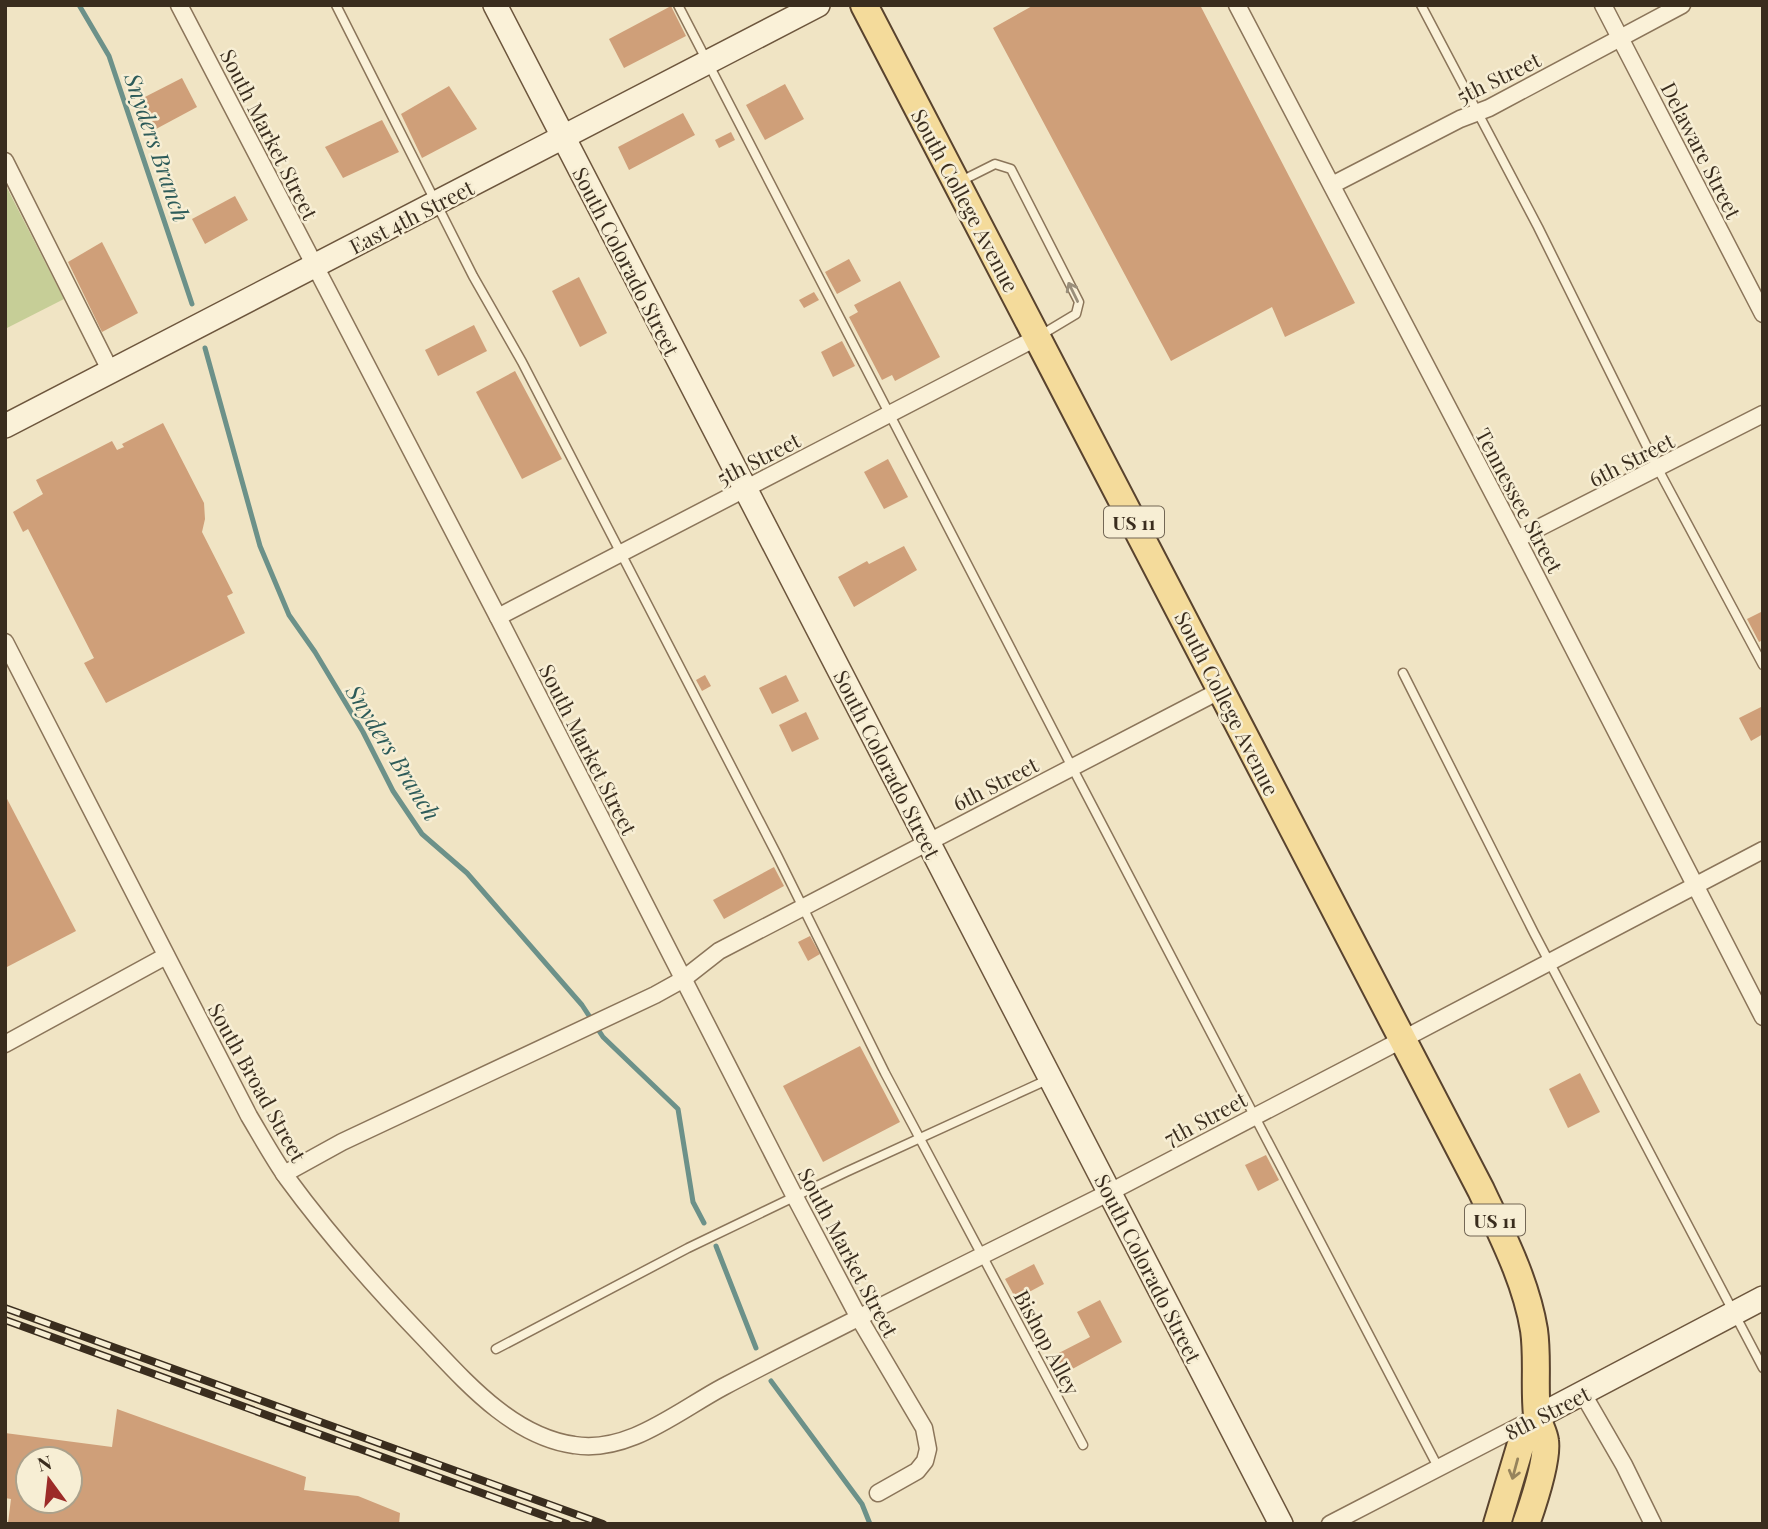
<svg xmlns="http://www.w3.org/2000/svg" width="1768" height="1529" font-family="'Playfair Display',serif">
<style>
.green{fill:#c6ce97}
.lines{fill:none;stroke-linecap:round;stroke-linejoin:round}
.stream{stroke:#6c9189;stroke-width:5}
.building{fill:#cf9f79;fill-rule:evenodd}
.lane-casing{stroke:#8b755a;stroke-width:11}
.street-casing{stroke:#8b755a;stroke-width:19}
.secondary-casing{stroke:#6d563d;stroke-width:26}
.primary-casing{stroke:#59432e;stroke-width:30}
.lane{stroke:#faf1d8;stroke-width:8}
.street{stroke:#faf1d8;stroke-width:16}
.secondary{stroke:#faf1d8;stroke-width:23}
.primary{stroke:#f4db9b;stroke-width:26}
.rail-casing{stroke:#3a2d1e;stroke-width:8}
.rail{stroke:#f7eed4;stroke-width:5;stroke-dasharray:16;stroke-linecap:butt}
.oneway{stroke:#9a8f7b}
.oneway2{stroke:#97845c}
.labels{text-anchor:middle;dominant-baseline:central;stroke-width:5;stroke-linejoin:round;paint-order:stroke}
.shield{fill:#f7eed4;stroke:#736755;stroke-width:2}
.shield-label{font-size:19px;font-weight:bold;fill:#3a2d1e}
.street-label{font-size:21px;fill:#3a2d1e;stroke:#f7eed4}
.water-label{font-size:23px;font-style:italic;fill:#2d5b59;stroke:#f7eed4}
</style>
<rect width="100%" height="100%" fill="#f0e4c4"/>
<!-- green -->
<path class="green" d="M5 184 64 299 5 329Z"/>
<g class="lines">
<!-- stream -->
<g class="stream">
<path d="M79 5 109 56 192 304"/>
<path d="M205 348 260 546 289 615 315 652 363 732 393 791 422 834 467 873 582 1005 603 1037 678 1109 693 1202 704 1223"/>
<path d="M716 1246 756 1348"/>
<path d="M771 1381 862 1504 870 1524"/>
</g>
</g>
<!-- building -->
<g class="building">
<path d="M1034 5H1200L1355 303 1285 337 1272 307 1171 361 993 28Z"/>
<path d="M671 6 686 36 624 68 609 39Z"/>
<path d="M182 78 197 107 156 129 141 99Z"/>
<path d="M785 84 804 119 765 140 746 105Z"/>
<path d="M449 86 477 129 422 158 401 114Z"/>
<path d="M683 113 695 135 629 170 618 147Z"/>
<path d="M382 120 399 152 343 178 325 147Z"/>
<path d="M731 132 735 140 719 148 715 140Z"/>
<path d="M235 196 248 220 205 244 192 219Z"/>
<path d="M102 242 138 313 102 332 68 262Z"/>
<path d="M849 259 861 281 837 294 825 272Z"/>
<path d="M579 277 607 333 580 347 552 291Z"/>
<path d="M900 281 940 357 895 381 892 375 882 380 849 317 858 312 854 305Z"/>
<path d="M814 292 819 300 804 308 799 300Z"/>
<path d="M474 325 487 351 438 376 425 350Z"/>
<path d="M842 341 855 366 833 377 821 352Z"/>
<path d="M515 371 562 459 522 479 476 392Z"/>
<path d="M163 423 204 503 205 519 202 532 233 593 227 596 245 633 106 703 84 663 94 658 28 529 23 532 13 512 43 494 36 480 112 441 117 450 124 447 122 444Z"/>
<path d="M888 459 908 497 884 509 864 472Z"/>
<path d="M904 546 917 570 854 607 838 577 867 561 869 564Z"/>
<path d="M1763 611V640L1759 642 1747 619Z"/>
<path d="M705 675 711 686 702 691 696 680Z"/>
<path d="M786 675 799 701 772 714 759 688Z"/>
<path d="M1763 706V734L1751 741 1739 718Z"/>
<path d="M806 712 819 739 792 752 779 725Z"/>
<path d="M5 795 76 931 5 968Z"/>
<path d="M774 867 784 886 724 919 713 900Z"/>
<path d="M810 936 820 954 808 961 798 942Z"/>
<path d="M860 1046 900 1122 823 1162 783 1086Z"/>
<path d="M1580 1073 1600 1112 1568 1128 1549 1089Z"/>
<path d="M1266 1155 1279 1180 1258 1191 1245 1165Z"/>
<path d="M1034 1264 1044 1284 1016 1299 1005 1279Z"/>
<path d="M1100 1300 1122 1342 1065 1373 1055 1355 1090 1337 1077 1312Z"/>
<path d="M117 1409 306 1477 304 1490 358 1496 400 1513 399 1524 8 1523 11 1499 5 1498V1433L112 1447ZM28 1459H70V1501H28Z"/>
</g>
<g class="lines">
<defs>
<g id="lane">
<path d="M336 5 473 276 522 362 777 855 885 1073 1083 1445"/>
<path d="M678 5 1072 767 1438 1467"/>
<path d="M1421 5 1538 227 1658 469 1763 665"/>
<path d="M959 182 995 164 1011 169 1079 302 1076 314 1041 335"/>
<path d="M1403 673 1534 933 1763 1368"/>
<path d="M496 1349 688 1248 846 1172 1047 1080"/>
</g>
<g id="street">
<path d="M179 5 498 617 795 1197 859 1318 924 1428 928 1449 925 1461 917 1471 878 1493"/>
<path d="M1237 5 1517 539 1763 1017"/>
<path d="M1603 5 1763 314"/>
<path d="M5 161 111 372"/>
<path d="M1332 185 1460 119 1489 108 1682 5"/>
<path d="M1517 539 1763 414"/>
<path d="M498 617 1038 337"/>
<path d="M5 642 249 1116C261 1136 273 1158 287 1178 328 1234 374 1286 422 1336 464 1380 511 1436 574 1445 628 1454 678 1411 723 1387 768 1363 815 1340 860 1317 944 1274 1028 1233 1112 1191 1330 1079 1545 963 1763 850"/>
<path d="M5 1044 166 956"/>
<path d="M284 1174 342 1142 655 995 682 980 719 951 1221 690"/>
<path d="M1583 1394 1624 1465 1653 1524"/>
<path d="M1330 1524 1533 1419"/>
</g>
<g id="secondary">
<path d="M495 5 1281 1524"/>
<path d="M5 426 818 5"/>
<path d="M1537 1417 1763 1298"/>
</g>
<g id="primary">
<path d="M864 5 1481 1190C1502 1235 1526 1281 1534 1330 1538 1358 1534 1387 1537 1415 1538 1424 1544 1432 1545 1441 1548 1460 1533 1504 1526 1524"/>
<path d="M1497 1524 1520 1447 1537 1417"/>
</g>
</defs>
<!-- lane casing -->
<use href="#lane" class="lane-casing"/>
<!-- street casing -->
<use href="#street" class="street-casing"/>
<!-- secondary casing -->
<use href="#secondary" class="secondary-casing"/>
<!-- primary casing -->
<use href="#primary" class="primary-casing"/>
<!-- lane -->
<use href="#lane" class="lane"/>
<!-- street -->
<use href="#street" class="street"/>
<!-- secondary -->
<use href="#secondary" class="secondary"/>
<!-- primary -->
<use href="#primary" class="primary"/>
<defs>
<g id="rail">
<path d="M5 1308 603 1524"/>
<path d="M5 1320 567 1524"/>
</g>
</defs>
<!-- rail casing -->
<use href="#rail" class="rail-casing"/>
<!-- rail -->
<use href="#rail" class="rail"/>
</g>
<!-- one-way arrows -->
<defs><path id="oneway-shaft" d="M-6 0H5M1.5-3L5.5 0L1.5 3" fill="none" stroke-width="1.6" stroke-linecap="round" stroke-linejoin="round" transform="scale(1.75)"/></defs>
<use class="oneway" href="#oneway-shaft" transform="translate(1073 292) rotate(-116)"/>
<use class="oneway2" href="#oneway-shaft" transform="translate(1515 1469) rotate(105)"/>
<g class="labels">
<!-- shield labels -->
<g class="shield">
<rect x="1104" y="506.5" width="60" height="31" rx="5"/>
<rect x="1465" y="1204.5" width="60" height="31" rx="5"/>
</g>
<g class="shield-label">
<text x="1134" y="522">US 11</text>
<text x="1495" y="1220">US 11</text>
</g>
<!-- street labels -->
<g class="street-label">
<text transform="translate(1498 77) rotate(-26)">5th Street</text>
<text transform="translate(270 134) rotate(63)">South Market Street</text>
<text transform="translate(1702 150) rotate(63)">Delaware Street</text>
<text transform="translate(966 200) rotate(62)">South College Avenue</text>
<text transform="translate(411 216) rotate(-27)">East 4th Street</text>
<text transform="translate(627 261) rotate(63)">South Colorado Street</text>
<text transform="translate(758 458) rotate(-27)">5th Street</text>
<text transform="translate(1631 459) rotate(-27)">6th Street</text>
<text transform="translate(1520 500) rotate(62)">Tennessee Street</text>
<text transform="translate(1228 703) rotate(63)">South College Avenue</text>
<text transform="translate(589 749) rotate(63)">South Market Street</text>
<text transform="translate(888 764) rotate(63)">South Colorado Street</text>
<text transform="translate(995 783) rotate(-27)">6th Street</text>
<text transform="translate(258 1082) rotate(61)">South Broad Street</text>
<text transform="translate(1205 1118) rotate(-28)">7th Street</text>
<text transform="translate(849 1252) rotate(62)">South Market Street</text>
<text transform="translate(1149 1268) rotate(63)">South Colorado Street</text>
<text transform="translate(1048 1342) rotate(62)">Bishop Alley</text>
<text transform="translate(1547 1412) rotate(-27)">8th Street</text>
</g>
<!-- water labels -->
<g class="water-label">
<text transform="translate(158 147) rotate(71)">Snyders Branch</text>
<text transform="translate(394 752) rotate(58)">Snyders Branch</text>
</g>
</g>
<!-- border -->
<rect width="1768" height="1529" fill="none" stroke="#3a2d1e" stroke-width="14"/>
<!-- north arrow -->
<g transform="translate(49 1480) rotate(345)"><circle r="33" fill="#f7eed4" stroke="#aba18b" stroke-width="2"/>
<path d="M0-5L12 26L0 18L-12 26Z" fill="#9c2b28"/>
<text y="-10" font-size="19" font-weight="bold" text-anchor="middle" fill="#3a2d1e">N</text>
</g>
</svg>
